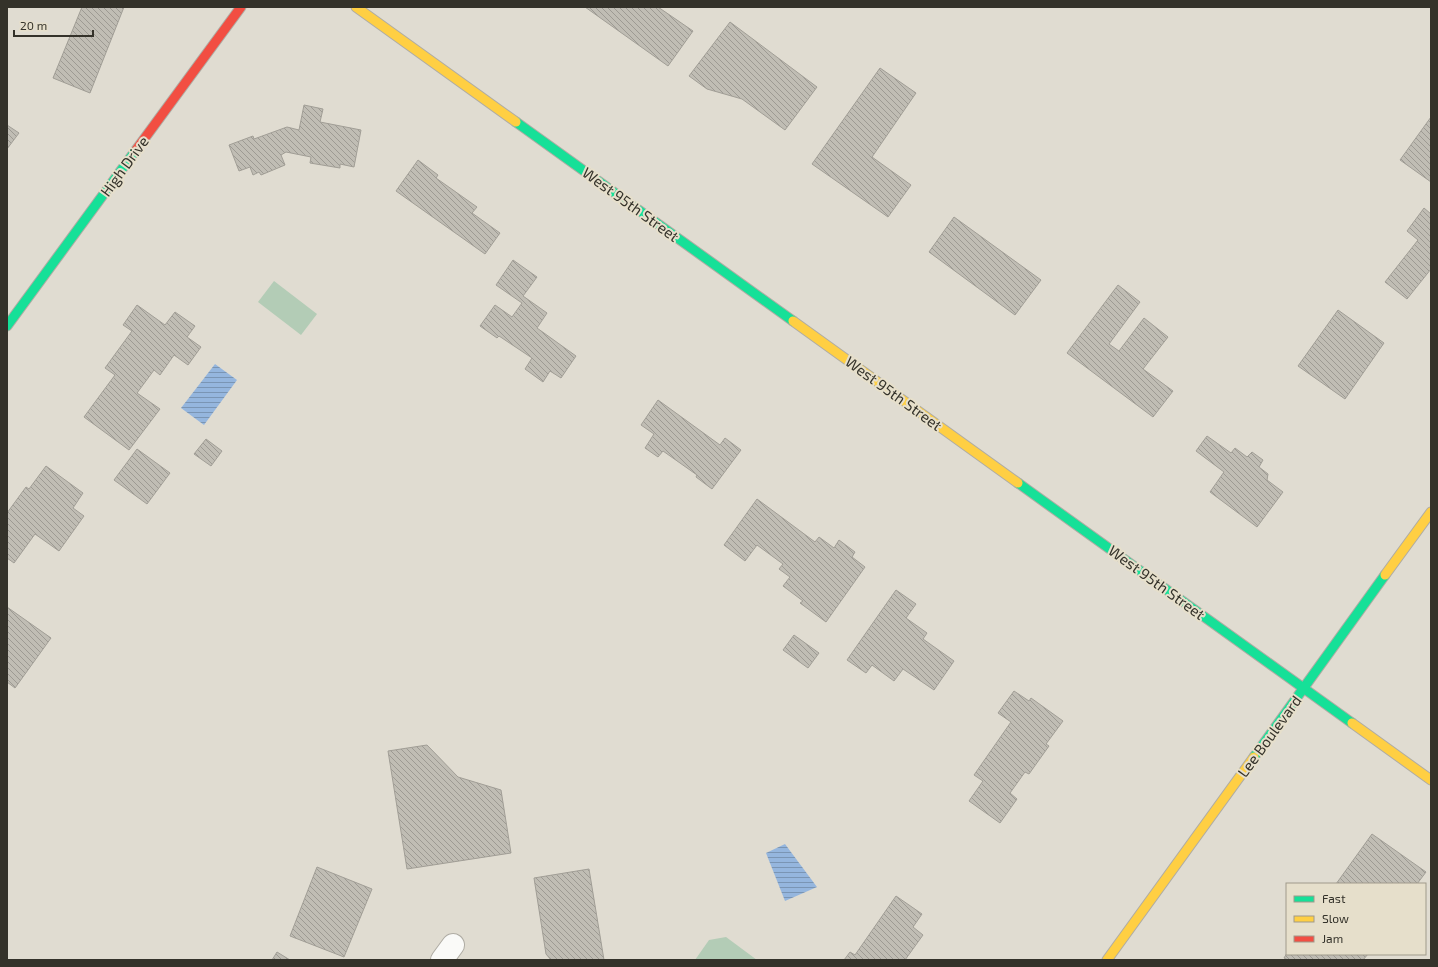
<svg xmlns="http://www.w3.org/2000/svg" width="1438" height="967" font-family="'Exo 2',sans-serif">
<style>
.pitch{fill:#b3ccb6}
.water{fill:url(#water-rules)}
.building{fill:url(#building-back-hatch);stroke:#a19e96}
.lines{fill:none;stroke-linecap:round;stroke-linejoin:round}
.street-casing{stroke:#afaca4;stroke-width:24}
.fast-casing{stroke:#afaca4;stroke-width:11}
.slow-casing{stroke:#afaca4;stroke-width:11}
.jam-casing{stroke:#afaca4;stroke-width:11}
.street{stroke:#fafaf8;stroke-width:22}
.fast{stroke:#16e098;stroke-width:9}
.slow{stroke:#ffcf43;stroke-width:9}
.jam{stroke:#f24e42;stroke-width:9}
.labels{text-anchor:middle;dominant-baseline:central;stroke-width:4;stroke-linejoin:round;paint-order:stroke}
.street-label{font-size:15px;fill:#34322a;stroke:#e6dfcb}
</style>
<defs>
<pattern id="water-rules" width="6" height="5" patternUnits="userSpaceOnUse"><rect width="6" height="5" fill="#95b6de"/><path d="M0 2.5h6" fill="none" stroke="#7a95b4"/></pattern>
<pattern id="building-back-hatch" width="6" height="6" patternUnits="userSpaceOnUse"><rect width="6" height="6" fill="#c0bdb4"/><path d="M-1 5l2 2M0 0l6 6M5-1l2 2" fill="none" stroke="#9d9a93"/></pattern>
</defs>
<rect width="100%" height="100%" fill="#e0dcd1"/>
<!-- pitch -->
<g class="pitch">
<path d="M274 281 317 314 301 335 258 302Z"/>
<path d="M726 937 757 960H695L709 940Z"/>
</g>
<!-- water -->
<g class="water">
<path d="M215 364 237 380 204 425 181 408Z"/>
<path d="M785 844 817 887 785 901 766 853Z"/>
</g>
<!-- building -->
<g class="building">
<path d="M82 7H124L90 93 53 78Z"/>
<path d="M585 7H658L693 31 668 66Z"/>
<path d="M730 22 817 87 785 130 742 99 707 89 689 76Z"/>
<path d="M880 68 916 93 872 157 911 185 888 217 812 164Z"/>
<path d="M304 105 323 109 320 122 361 130 354 167 340 164V168L310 163 311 157 286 152 281 155 285 165 261 175 259 172 253 175 250 167 239 171 229 145 253 136 254 139 287 127 299 130Z"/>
<path d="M1431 117V182L1400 160Z"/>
<path d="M7 125 19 133 7 149Z"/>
<path d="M418 160 438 175 436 178 477 207 472 213 500 233 485 254 396 191Z"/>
<path d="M1424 208 1431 214V269L1407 299 1385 282 1418 240 1407 231Z"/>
<path d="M954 217 1041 280 1015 315 929 252Z"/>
<path d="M513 260 537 277 523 296 547 313 537 328 576 356 561 378 550 371 543 382 525 369 532 358 499 336 497 338 480 326 495 305 512 317 522 303 496 285Z"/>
<path d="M1118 285 1140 302 1109 344 1119 351 1144 318 1168 337 1143 369 1173 391 1153 417 1067 353Z"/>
<path d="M137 305 165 325 175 312 195 326 187 337 201 347 188 365 174 355 160 375 154 370 137 393 160 409 129 450 84 417 115 375 105 368 132 331 123 325Z"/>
<path d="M1338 310 1384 343 1345 399 1298 366Z"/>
<path d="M658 400 720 445 725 438 741 450 712 489 696 477 697 475 663 451 658 457 645 448 654 434 641 425Z"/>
<path d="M1207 436 1231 453 1235 448 1247 457 1252 452 1263 460 1259 467 1268 474 1267 480 1283 492 1257 527 1210 492 1224 472 1196 451Z"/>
<path d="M206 439 222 451 211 466 194 454Z"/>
<path d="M137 449 170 473 147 504 114 480Z"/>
<path d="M46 466 83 493 73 508 84 516 59 551 35 534 14 563 7 558V513L26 487 29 489Z"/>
<path d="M757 499 815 542 819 537 834 548 839 540 855 552 852 557 865 567 826 622 800 603 803 601 783 586 790 577 779 569 783 564 757 545 745 561 724 545Z"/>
<path d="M896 590 916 604 906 618 927 633 923 639 954 661 934 690 903 669 894 681 872 665 866 673 847 660Z"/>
<path d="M7 607 51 638 15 688 7 682Z"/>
<path d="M794 635 819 653 808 668 783 650Z"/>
<path d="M1014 691 1029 701 1031 698 1063 721 1046 744 1049 746 1029 774 1025 772 1010 793 1017 799 1000 823 969 801 983 781 974 775 1011 722 998 713Z"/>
<path d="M427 745 458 777 501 790 511 853 407 869 388 751Z"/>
<path d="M1372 834 1426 872 1417 884H1336Z"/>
<path d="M317 867 372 889 344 957 290 936Z"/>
<path d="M589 869 604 960H551L546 954 534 878Z"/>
<path d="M896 896 922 914 913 927 923 935 905 960H844L850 952 855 955Z"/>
<path d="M277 952 290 960H272Z"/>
<path d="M1287 953V954H1368L1363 960H1288L1284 958Z"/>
</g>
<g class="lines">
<defs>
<path id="street" d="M442 960 453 945"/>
<g id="fast">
<path d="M516 122 793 321"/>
<path d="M7 326 136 150"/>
<path d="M1018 483 1352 723"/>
<path d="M1254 757 1385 575"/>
</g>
<g id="slow">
<path d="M356 7 516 122"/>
<path d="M793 321 1018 483"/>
<path d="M1385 575 1431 512"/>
<path d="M1352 723 1431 780"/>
<path d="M1107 960 1254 757"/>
</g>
<path id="jam" d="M136 150 241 7"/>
</defs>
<!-- street casing -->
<use href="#street" class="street-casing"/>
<!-- fast casing -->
<use href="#fast" class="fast-casing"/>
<!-- slow casing -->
<use href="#slow" class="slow-casing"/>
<!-- jam casing -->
<use href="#jam" class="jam-casing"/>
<!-- street -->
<use href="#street" class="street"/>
<!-- fast -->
<use href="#fast" class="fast"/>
<!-- slow -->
<use href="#slow" class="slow"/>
<!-- jam -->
<use href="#jam" class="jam"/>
</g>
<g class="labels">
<!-- street labels -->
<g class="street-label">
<text transform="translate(124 166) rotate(-54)">High Drive</text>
<text transform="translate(631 204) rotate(36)">West 95th Street</text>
<text transform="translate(894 393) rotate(36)">West 95th Street</text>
<text transform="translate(1157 582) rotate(36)">West 95th Street</text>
<text transform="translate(1269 736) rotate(-54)">Lee Boulevard</text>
</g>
</g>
<!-- border -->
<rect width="1438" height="967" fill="none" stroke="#34322a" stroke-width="16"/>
<!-- legend -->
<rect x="1286" y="883" width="140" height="72" fill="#e6dfcb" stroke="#9f9a8b"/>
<rect x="1294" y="896" width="20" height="6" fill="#16e098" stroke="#9f9a8b"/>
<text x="1322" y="903" font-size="12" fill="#34322a">Fast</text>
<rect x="1294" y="916" width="20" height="6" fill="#ffcf43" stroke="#9f9a8b"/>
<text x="1322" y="923" font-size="12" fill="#34322a">Slow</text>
<rect x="1294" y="936" width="20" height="6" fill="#f24e42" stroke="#9f9a8b"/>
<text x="1322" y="943" font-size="12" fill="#34322a">Jam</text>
<!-- scale -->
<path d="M14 30v6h79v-6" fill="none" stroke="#34322a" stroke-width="2"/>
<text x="20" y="30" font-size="12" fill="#34322a" stroke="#e6dfcb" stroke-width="3" paint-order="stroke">20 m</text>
</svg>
